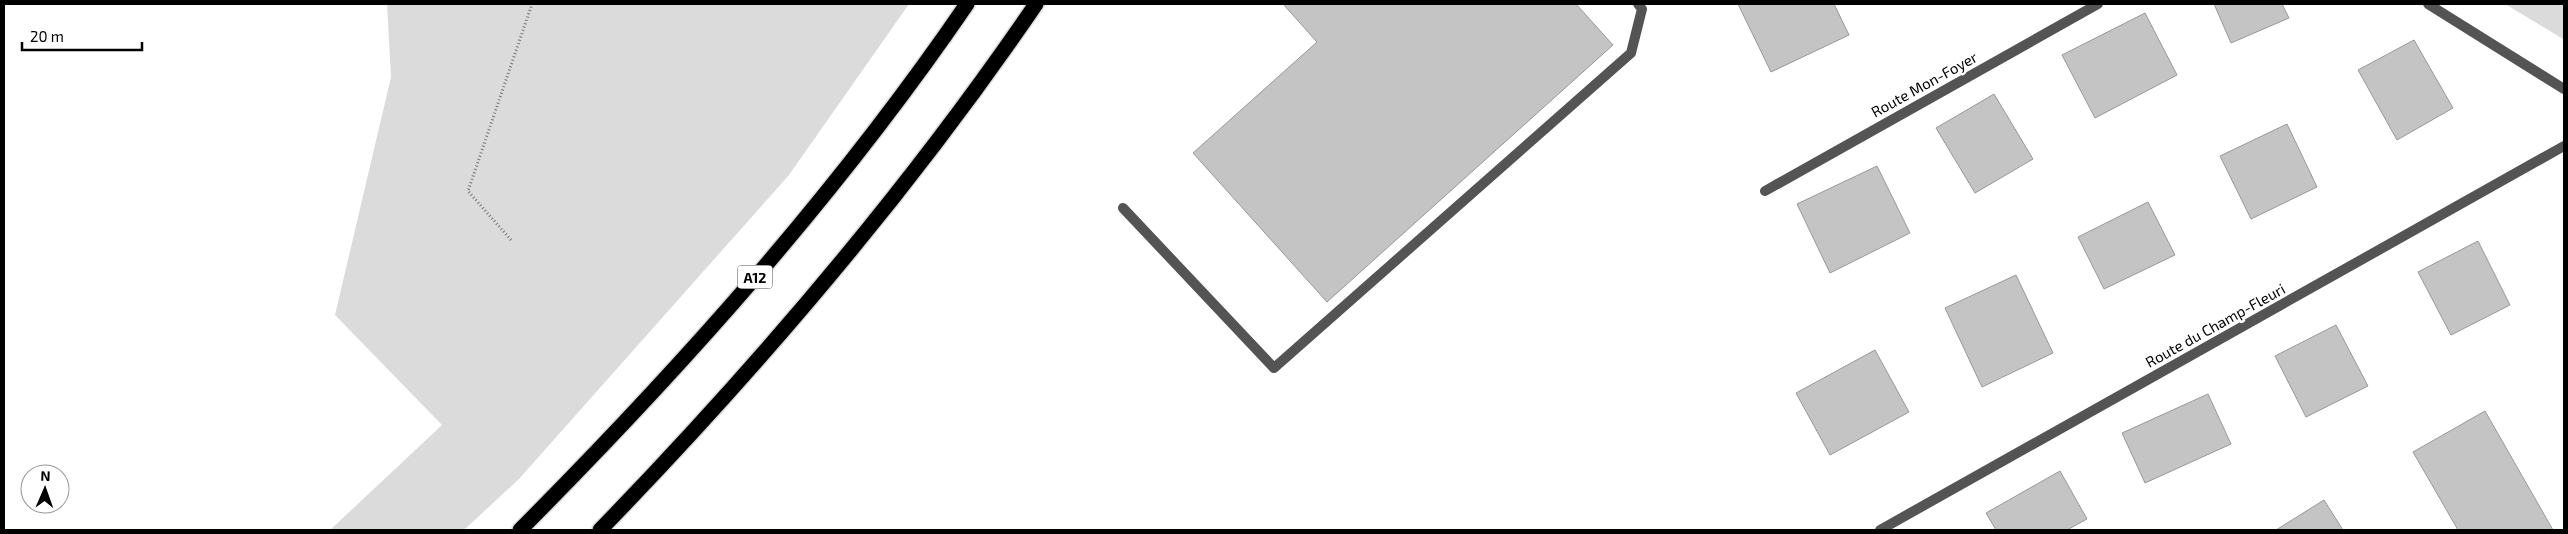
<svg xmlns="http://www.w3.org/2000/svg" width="2568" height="534" font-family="'Exo 2',sans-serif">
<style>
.green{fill:#dbdbdb}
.building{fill:#c4c4c4;stroke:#989898}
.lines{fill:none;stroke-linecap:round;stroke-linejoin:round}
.motorway-casing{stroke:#dbdbdb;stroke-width:18}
.path{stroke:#767676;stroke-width:3;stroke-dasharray:1 2.5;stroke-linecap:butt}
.service{stroke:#545454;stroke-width:10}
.minor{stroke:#545454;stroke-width:10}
.tertiary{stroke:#545454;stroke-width:10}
.motorway{stroke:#000;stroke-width:15}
.labels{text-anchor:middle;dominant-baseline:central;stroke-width:5;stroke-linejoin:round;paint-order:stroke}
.shield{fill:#fff;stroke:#4c4c4c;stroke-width:1}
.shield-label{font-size:14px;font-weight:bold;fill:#000}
.street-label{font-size:15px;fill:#000;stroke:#fff}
</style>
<rect width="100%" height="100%" fill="#fff"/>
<!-- green -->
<g class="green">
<path d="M387 4H909L789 175 519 479 464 530H330L442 425 335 315 391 77Z"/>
<path d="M2505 4H2564V40L2563 39Z"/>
</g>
<!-- building -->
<g class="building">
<path d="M1283 4H1576L1613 45 1327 302 1193 153 1317 42Z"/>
<path d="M1738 4H1834L1849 35 1771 72Z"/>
<path d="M2214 4H2282L2289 18 2231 43Z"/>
<path d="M2145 13 2177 75 2095 118 2062 55Z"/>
<path d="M2414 40 2453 108 2397 140 2358 70Z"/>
<path d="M1994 94 2033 159 1975 193 1936 128Z"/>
<path d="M2287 124 2317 187 2251 219 2220 156Z"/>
<path d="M1877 166 1910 233 1830 273 1797 204Z"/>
<path d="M2148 202 2175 255 2104 289 2078 237Z"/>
<path d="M2478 241 2510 305 2451 335 2418 272Z"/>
<path d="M2016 275 2053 353 1982 387 1945 308Z"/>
<path d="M2336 325 2368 386 2306 417 2275 356Z"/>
<path d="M1875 350 1909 412 1830 455 1796 393Z"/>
<path d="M2208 394 2231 444 2145 483 2122 433Z"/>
<path d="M2485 411 2553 530H2458L2413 452Z"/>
<path d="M2060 471 2087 519 2067 530H1996L1986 513Z"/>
<path d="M2324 500 2343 530H2276Z"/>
</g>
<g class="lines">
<defs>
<g id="motorway">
<path d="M520 530C682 367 837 194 967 4"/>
<path d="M600 530C759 366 907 193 1036 4"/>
</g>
</defs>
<!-- motorway casing -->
<use href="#motorway" class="motorway-casing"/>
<!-- path -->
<path class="path" d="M511 240 468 191 532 4"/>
<!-- service -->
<path class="service" d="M1123 208 1274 368 1631 53 1642 9 1638 4"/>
<!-- minor -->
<g class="minor">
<path d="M1765 191 2098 4"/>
<path d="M1880 530 2564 146"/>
</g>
<!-- tertiary -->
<path class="tertiary" d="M2428 4 2564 89"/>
<!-- motorway -->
<use href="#motorway" class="motorway"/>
</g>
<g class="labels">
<!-- shield labels -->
<rect class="shield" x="737.5" y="265.5" width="35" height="23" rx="4"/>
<g class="shield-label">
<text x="755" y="277">A12</text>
</g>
<!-- street labels -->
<g class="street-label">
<text transform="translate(1924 84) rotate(-29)">Route Mon-Foyer</text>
<text transform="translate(2215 325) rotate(-29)">Route du Champ-Fleuri</text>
</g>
</g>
<!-- border -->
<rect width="2568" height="534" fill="none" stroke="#000000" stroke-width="10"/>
<!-- north arrow -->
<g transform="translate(45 489) rotate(2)"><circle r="24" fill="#ffffff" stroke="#999999"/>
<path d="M0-4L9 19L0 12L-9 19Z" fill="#000000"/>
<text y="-8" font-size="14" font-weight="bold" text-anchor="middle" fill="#000000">N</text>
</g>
<!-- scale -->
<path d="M22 42v8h120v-8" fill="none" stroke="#000000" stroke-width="2.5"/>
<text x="30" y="42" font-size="15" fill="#000000" stroke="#ffffff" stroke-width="4" paint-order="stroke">20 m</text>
</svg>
